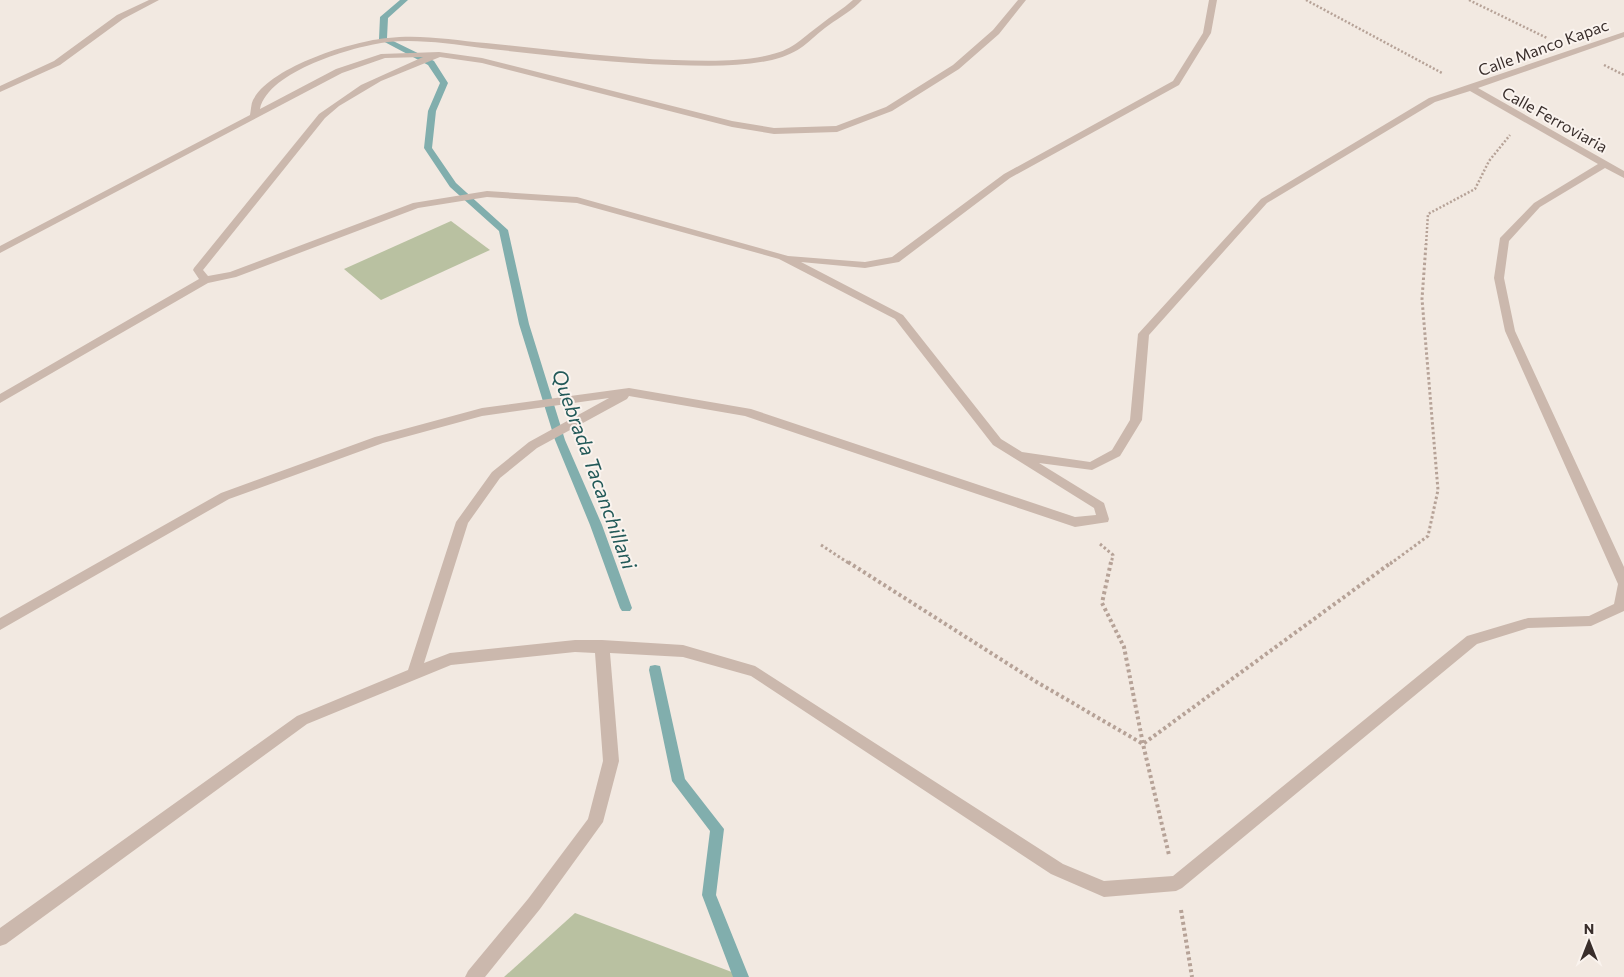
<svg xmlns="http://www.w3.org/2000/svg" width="1624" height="977" font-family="Commissioner,sans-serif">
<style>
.green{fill:#b9c1a1}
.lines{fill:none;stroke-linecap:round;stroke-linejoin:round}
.stream{fill:#81aead;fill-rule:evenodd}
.path-far2{stroke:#b6a297;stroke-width:2.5;stroke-dasharray:2 2;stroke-linecap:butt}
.path-far1{stroke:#b6a297;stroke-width:3;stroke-dasharray:2.5 2.5;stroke-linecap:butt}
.path{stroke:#b6a297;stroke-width:4;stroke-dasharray:3 3;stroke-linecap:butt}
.minor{fill:#cbb8ad;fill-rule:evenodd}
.labels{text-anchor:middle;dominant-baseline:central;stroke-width:4;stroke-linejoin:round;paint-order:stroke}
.far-street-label{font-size:16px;fill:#392e2b;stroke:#faf3ee}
.water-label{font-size:20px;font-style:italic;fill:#225958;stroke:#faf3ee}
</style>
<rect width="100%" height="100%" fill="#f2e9e1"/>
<!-- green -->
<g class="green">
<path d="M451 221 490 250 381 300 344 269Z"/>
<path d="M575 913 745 977H504Z"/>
</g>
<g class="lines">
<!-- stream -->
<g class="stream">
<path d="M400 0H408L388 18 387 38 434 61 448 83 436 111 432 148 456 183 508 230 529 324 565 440 602 525 632 608 630 611H622L620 608 590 525 555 440 519 324 499 231 450 187 424 148 428 111 440 83 428 65 379 39 380 17Z"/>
<path d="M655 665 660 666 661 670 685 779 724 829 716 895 749 977H733L702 895 710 831 672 781 649 670 650 666Z"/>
</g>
<!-- path-far2 -->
<g class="path-far2">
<path d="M1306 0 1442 73"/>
<path d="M1469 0 1547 38"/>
<path d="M1604 65 1624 75"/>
<path d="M1426 245 1428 214 1475 189 1489 161 1510 135"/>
</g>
<!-- path-far1 -->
<g class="path-far1">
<path d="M1100 544 1113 555 1111 564"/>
<path d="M821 545 850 564"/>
<path d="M1390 564 1428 536 1438 490 1422 299 1426 244"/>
</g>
<!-- path -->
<g class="path">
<path d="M848 562 1035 681 1143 744 1392 562"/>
<path d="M1111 562 1102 603 1124 647 1143 744 1169 855"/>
<path d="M1181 910 1192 977"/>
</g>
<!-- minor -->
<g class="minor">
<path d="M149 0H159L123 19 60 65 0 92V86L54 61 117 15Z"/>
<path d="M853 0H862C853 10 840 17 829 25 806 42 803 52 772 60 741 67 706 66 674 65 610 63 546 55 482 48 451 44 419 39 388 42 354 46 268 71 260 109L336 69 381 54 439 52 482 58 732 121 774 128 836 126 886 107 953 65 993 30 1018 0H1026L999 34 959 69 892 111 837 132 774 134 732 127 482 63 440 57 381 81 339 106 325 118 203 270 208 276 230 272 413 203 487 191 577 197 788 256 865 262 892 257 1004 174 1173 81 1203 33 1209 0H1217L1211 33 1179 85 1010 178 899 262 865 268 801 262 903 315 1001 439 1022 452 1090 462 1112 450 1130 420 1138 334 1261 199 1429 98 1624 32V37L1478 88 1624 171V178L1605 168 1540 207 1509 241 1504 278 1515 331 1624 567V611L1591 626 1528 628 1477 644 1182 888 1176 891 1104 897 1051 874 751 676 683 657 610 653 619 761 603 822 540 909 485 977H465L468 971 528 899 588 819 603 761 595 653 575 652 451 665 307 724 6 944 0 946V928L297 716 408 670 456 522 492 472 529 442 609 398 482 416 383 443 229 499 0 630V618L221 493 375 437 482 408 629 388 751 409 1075 517 1096 515 1094 508 993 445 895 319 779 259 577 203 487 197 418 208 236 277 208 283 0 403V394L199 279 193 270 194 268 319 114 361 85 423 57 385 58 342 73 0 253V246L250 115C251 110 251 104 253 100 270 67 352 41 388 38 420 34 453 40 486 43 549 49 611 58 674 60 704 61 736 62 765 56 794 50 798 41 820 25 831 16 843 9 853 0ZM1470 91 1598 164 1534 203 1500 238 1494 278 1505 331 1618 584 1614 604 1589 616 1528 618 1467 636 1173 876 1104 881 1063 864 755 666 683 645 602 640H575L450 653 424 663 468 523 500 478 537 448 627 399 629 396 745 416 1075 527 1108 522 1109 519 1104 503 1039 463 1092 470 1120 456 1142 420 1149 335 1267 203 1435 102Z"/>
</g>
</g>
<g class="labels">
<!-- far-street labels -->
<g class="far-street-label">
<text transform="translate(1543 47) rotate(-20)">Calle Manco Kapac</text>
<text transform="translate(1555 119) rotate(29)">Calle Ferroviaria</text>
</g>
<!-- water labels -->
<g class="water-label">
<text transform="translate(595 469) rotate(70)">Quebrada Tacanchillani</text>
</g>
</g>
<!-- north arrow -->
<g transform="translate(1589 942)" stroke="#faf3ee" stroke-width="4" paint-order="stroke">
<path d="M0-4L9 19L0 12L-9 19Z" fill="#392e2b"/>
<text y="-8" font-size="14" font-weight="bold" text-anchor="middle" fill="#392e2b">N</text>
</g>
</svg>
